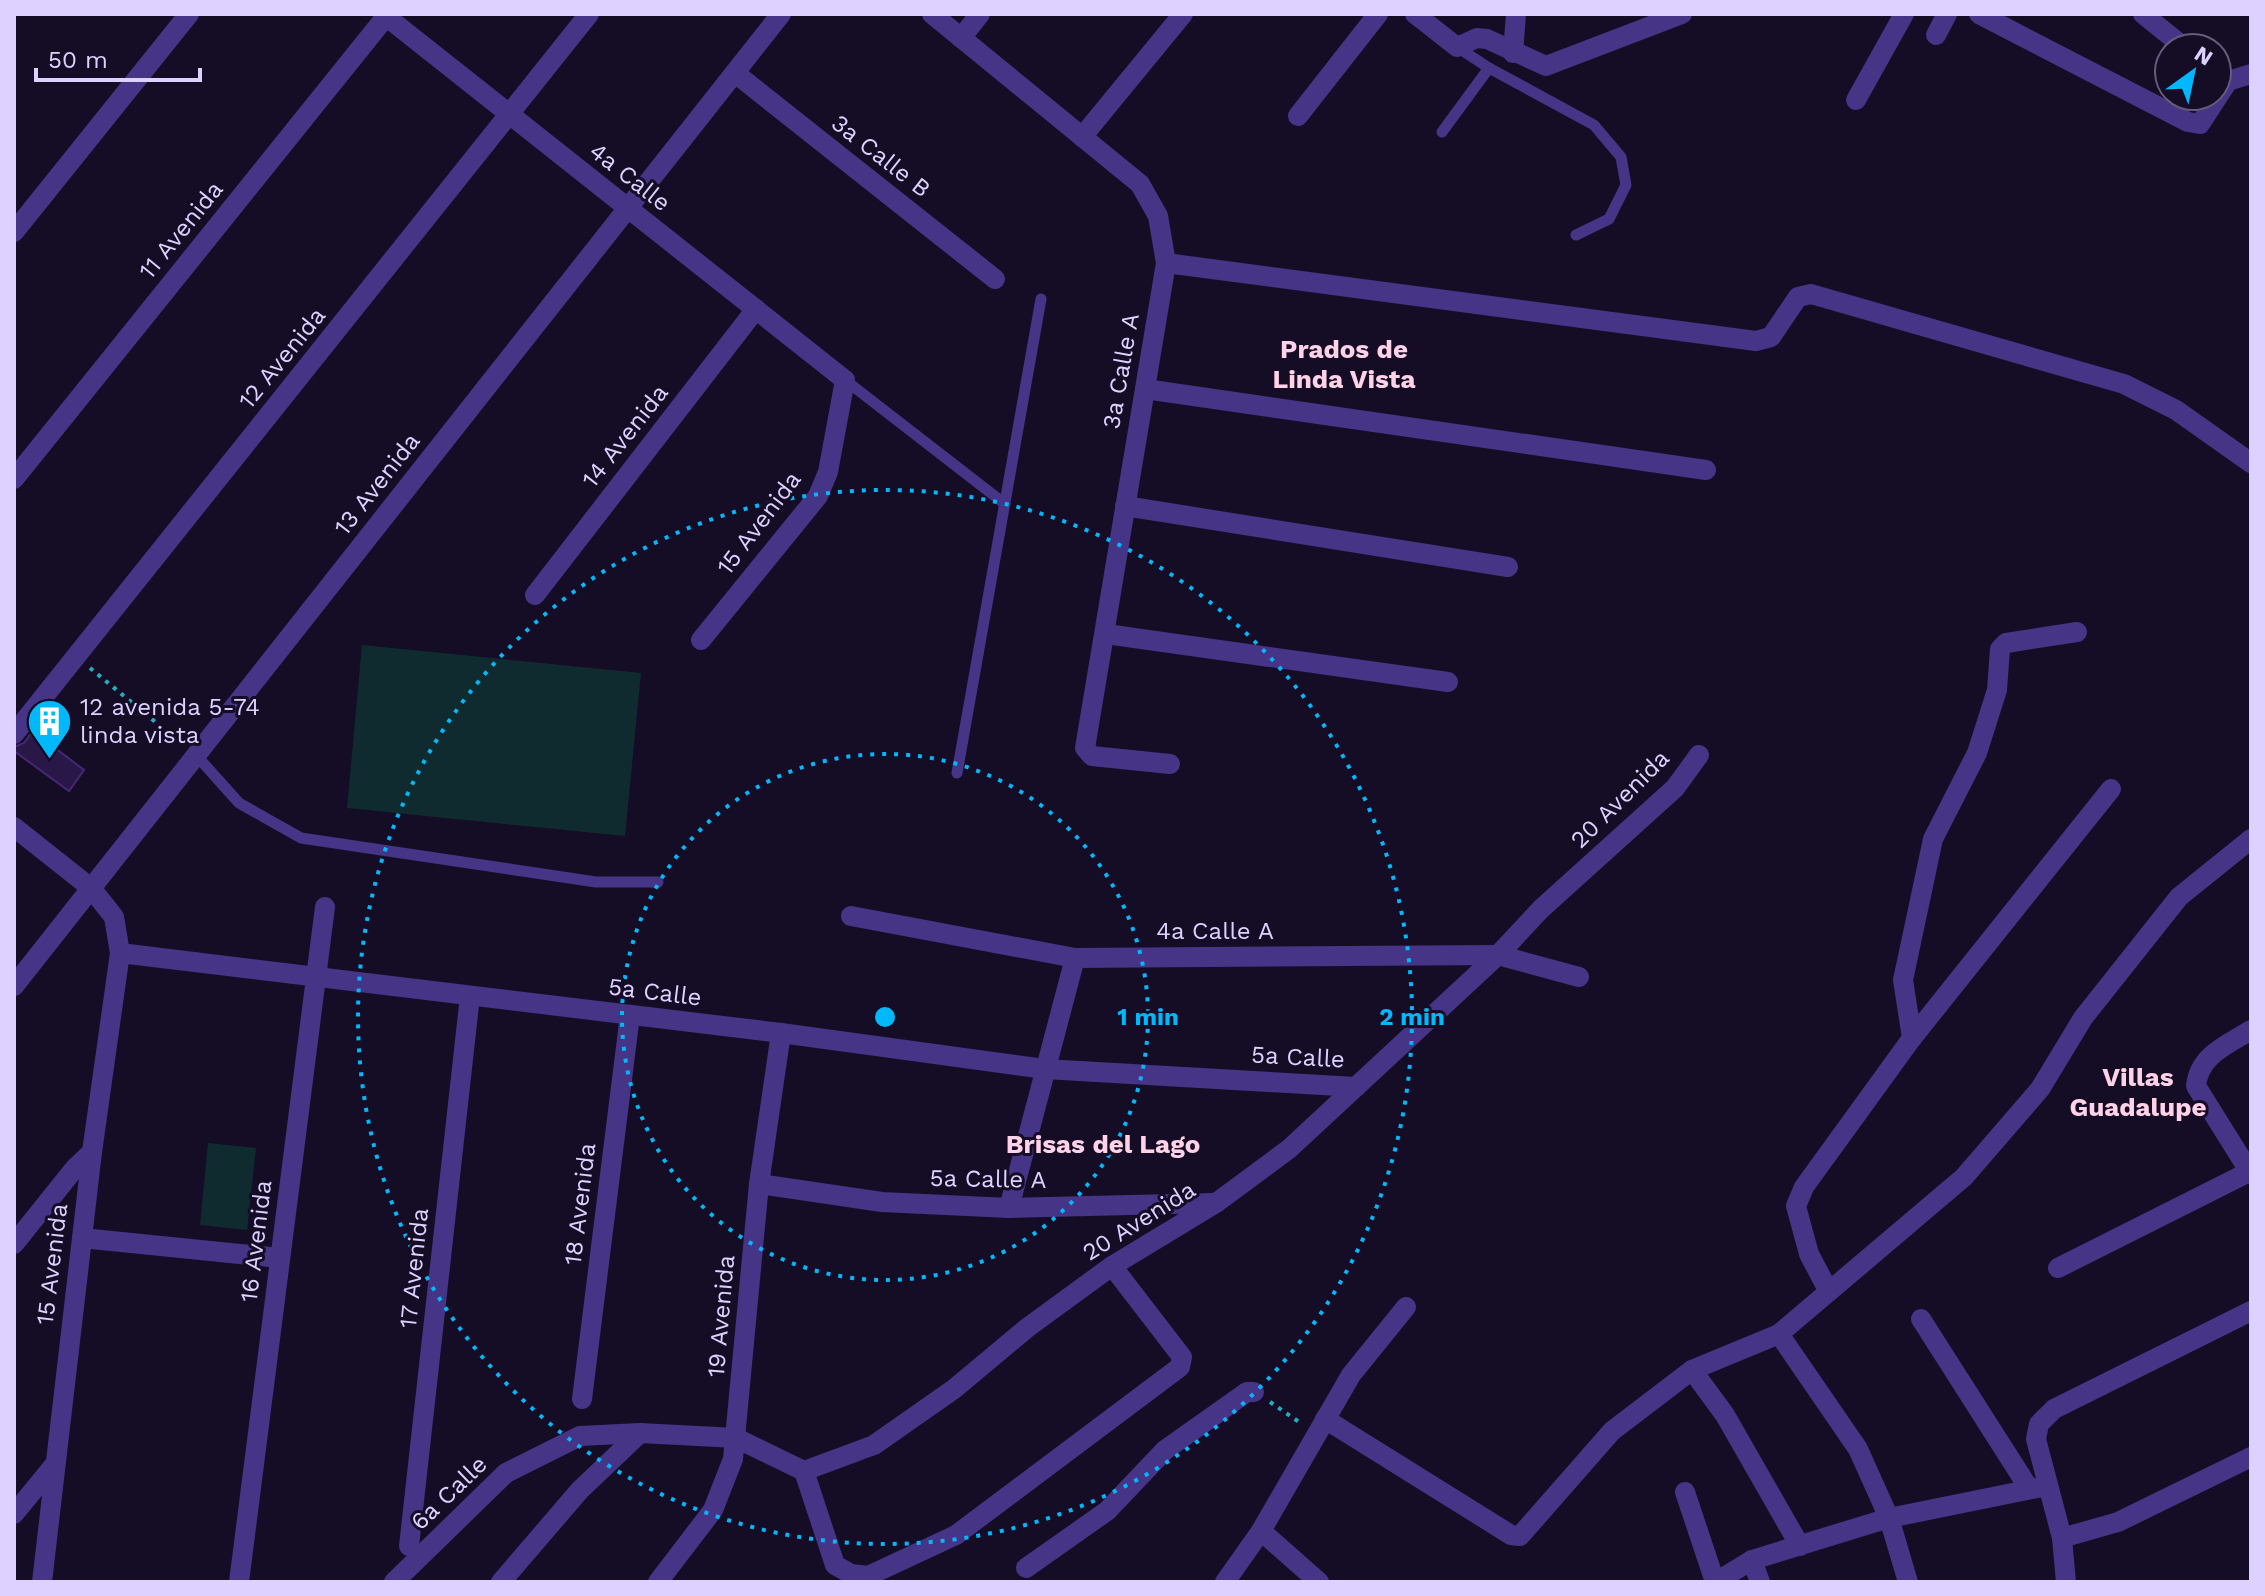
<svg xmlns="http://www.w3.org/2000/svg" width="2265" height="1596" font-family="'Work Sans',sans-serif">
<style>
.green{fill:#0f2b2f}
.building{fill:#291747;stroke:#442875;stroke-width:2}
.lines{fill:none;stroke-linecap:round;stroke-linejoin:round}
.path{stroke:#26adbe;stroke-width:4;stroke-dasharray:4 6;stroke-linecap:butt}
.service{stroke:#463487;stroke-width:11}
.minor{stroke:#463487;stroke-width:20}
.tertiary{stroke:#463487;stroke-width:20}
.ring{fill:none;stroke:#00b8fb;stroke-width:4;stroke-dasharray:4 8}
.labels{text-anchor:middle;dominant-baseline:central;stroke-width:6;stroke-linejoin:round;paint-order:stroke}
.street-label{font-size:24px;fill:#ded0ff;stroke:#150d25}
.poi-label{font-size:24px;fill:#ded0ff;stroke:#150d25;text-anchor:start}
.neighbourhood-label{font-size:26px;font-weight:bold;fill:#ffd2e7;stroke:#150d25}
.centre{fill:#00b8fb;stroke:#150d25;stroke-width:4}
.ring-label{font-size:24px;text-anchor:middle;font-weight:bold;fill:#00b8fb;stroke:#150d25;stroke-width:6;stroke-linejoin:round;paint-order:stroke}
</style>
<rect width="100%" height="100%" fill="#150d25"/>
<!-- green -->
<g class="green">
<path d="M362 645 641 673 625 836 347 808Z"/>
<path d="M208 1143 256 1148 247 1230 200 1225Z"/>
</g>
<!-- building -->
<path class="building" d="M33 731 84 770 69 791 14 751V747L24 743Z"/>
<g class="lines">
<!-- path -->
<g class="path">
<path d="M90 668 182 744"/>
<path d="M1270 1402 1302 1424"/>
</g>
<!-- service -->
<g class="service">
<path d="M1457 47 1489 68 1594 125 1621 157 1626 185 1609 219 1576 235"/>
<path d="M1442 132 1489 68"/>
<path d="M845 380 1005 504"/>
<path d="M196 755 239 803 301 838 596 882H658"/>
<path d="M957 773 1041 299"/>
</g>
<!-- minor -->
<g class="minor">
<path d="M383 14 845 380 828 472 818 496 701 640"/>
<path d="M932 14 1140 184 1158 216 1166 263 1085 748 1092 756 1170 764"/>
<path d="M1415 14 1457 47 1477 38 1487 39 1546 66 1682 14"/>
<path d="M1979 14 2188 122 2200 124 2228 81 2251 74"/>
<path d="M2143 14 2185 48"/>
<path d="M1936 35 1947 14"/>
<path d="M961 38 980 14"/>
<path d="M1513 53 1516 14"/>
<path d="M735 73 995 279"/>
<path d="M1856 100 1904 14"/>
<path d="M1298 116 1378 14"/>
<path d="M1082 137 1183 14"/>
<path d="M14 232 189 14"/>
<path d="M1166 263 1756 341 1771 337 1798 297 1811 294 2124 384 2176 410 2251 463"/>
<path d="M1145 389 1706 470"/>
<path d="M14 479 388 14"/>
<path d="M1125 506 1508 567"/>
<path d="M535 595 756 309"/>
<path d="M1106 634 1448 682"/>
<path d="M14 734 589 14"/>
<path d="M851 916 1075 958 1498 955 1579 977"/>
<path d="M14 986 781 14"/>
<path d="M2251 1030C2227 1045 2199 1055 2196 1086L2251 1174"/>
<path d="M781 1033 1045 1069 1356 1087"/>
<path d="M1912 1038 1903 980 1933 839 1977 753 1997 690 2000 649 2006 643 2077 632"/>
<path d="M759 1184 882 1202 1009 1208 1214 1203"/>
<path d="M1009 1208 1075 958"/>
<path d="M82 1238 280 1258"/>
<path d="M14 1244 75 1168 92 1152"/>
<path d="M2058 1268 2251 1171"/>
<path d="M1828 1290 1809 1254 1796 1206 1804 1187 1912 1038 2111 789"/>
<path d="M1921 1319 2028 1487"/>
<path d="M1779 1334 1858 1449 1889 1518 1908 1582"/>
<path d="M1692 1370 1725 1415 1800 1546"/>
<path d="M582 1399 630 1015"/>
<path d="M1325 1419 1511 1535 1520 1536 1612 1431 1692 1370 1779 1334 1964 1177 2040 1089 2083 1018 2179 897 2251 839"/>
<path d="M804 1471 835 1565 851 1574 868 1576 956 1535 1180 1367 1182 1357 1112 1266"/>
<path d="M1685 1492 1715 1582"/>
<path d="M14 1514 55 1464"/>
<path d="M1261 1531 1319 1582"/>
<path d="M2062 1538 2118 1522 2251 1457"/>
<path d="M409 1546 470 996"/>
<path d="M1752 1560 1760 1582"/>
<path d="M1026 1568 1107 1511 1165 1450 1247 1392H1254"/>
<path d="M42 1582 92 1152 120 953"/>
<path d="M239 1582 325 907"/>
<path d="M394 1582 506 1473 580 1436 640 1433 736 1438 804 1471 874 1445 954 1389 1027 1328 1112 1266 1216 1203 1289 1149 1498 955 1541 909 1675 788 1699 755"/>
<path d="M501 1582 580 1490 640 1433"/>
<path d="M1225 1582 1261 1531 1351 1375 1406 1307"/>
<path d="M1716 1582 1752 1560 1889 1518 2047 1486"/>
<path d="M2066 1582 2062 1538 2036 1439 2039 1424 2054 1409 2251 1311"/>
</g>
<!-- tertiary -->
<path class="tertiary" d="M14 827 91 888 114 917 120 953 781 1033 759 1184 733 1459 713 1510 658 1582"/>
</g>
<!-- distance rings -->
<g class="ring">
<circle cx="885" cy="1017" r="263"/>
<circle cx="885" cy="1017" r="527"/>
</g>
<!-- icons -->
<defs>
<symbol id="building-pin" viewBox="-11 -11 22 30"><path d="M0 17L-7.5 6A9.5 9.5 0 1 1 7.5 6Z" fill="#00b8fb" stroke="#150d25"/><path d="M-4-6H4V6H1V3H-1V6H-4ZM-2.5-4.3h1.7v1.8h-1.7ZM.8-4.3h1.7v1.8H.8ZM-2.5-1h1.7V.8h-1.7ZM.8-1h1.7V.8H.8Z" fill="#fff"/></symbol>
</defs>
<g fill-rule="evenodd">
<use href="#building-pin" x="24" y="696" width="51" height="69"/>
</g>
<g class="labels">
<!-- street labels -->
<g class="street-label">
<text transform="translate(881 156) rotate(38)">3a Calle B</text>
<text transform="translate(630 177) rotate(38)">4a Calle</text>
<text transform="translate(181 230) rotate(-51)">11 Avenida</text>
<text transform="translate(282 358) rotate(-51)">12 Avenida</text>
<text transform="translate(1121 371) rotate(-80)">3a Calle A</text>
<text transform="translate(625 436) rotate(-52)">14 Avenida</text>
<text transform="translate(377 484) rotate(-52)">13 Avenida</text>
<text transform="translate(759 523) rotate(-53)">15 Avenida</text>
<text transform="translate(1620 799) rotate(-45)">20 Avenida</text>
<text x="1215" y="931">4a Calle A</text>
<text transform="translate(655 992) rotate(7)">5a Calle</text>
<text transform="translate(1298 1057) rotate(3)">5a Calle</text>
<text transform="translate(988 1179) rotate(1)">5a Calle A</text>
<text transform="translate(580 1204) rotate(-83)">18 Avenida</text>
<text transform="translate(1139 1221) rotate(-32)">20 Avenida</text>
<text transform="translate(256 1241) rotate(-83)">16 Avenida</text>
<text transform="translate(52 1264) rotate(-83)">15 Avenida</text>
<text transform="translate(414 1268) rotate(-84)">17 Avenida</text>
<text transform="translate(721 1316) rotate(-85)">19 Avenida</text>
<text transform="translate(449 1493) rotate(-44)">6a Calle</text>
</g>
<!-- poi labels -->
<g class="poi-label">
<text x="80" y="707">12 avenida 5-74<tspan x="80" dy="28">linda vista</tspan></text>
</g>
<!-- neighbourhood labels -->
<g class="neighbourhood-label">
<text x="1344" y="349">Prados de<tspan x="1344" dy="30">Linda Vista</tspan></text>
<text x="2138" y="1077">Villas<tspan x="2138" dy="30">Guadalupe</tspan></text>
<text x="1103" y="1144">Brisas del Lago</text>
</g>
</g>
<circle cx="885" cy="1017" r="12" class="centre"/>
<g class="ring-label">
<text x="1148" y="1025">1 min</text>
<text x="1412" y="1025">2 min</text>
</g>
<!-- border -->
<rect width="2265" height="1596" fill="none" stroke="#ded0ff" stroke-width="32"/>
<!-- north arrow -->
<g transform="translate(2193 72) rotate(33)"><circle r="38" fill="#150d25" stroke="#655b7c" stroke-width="2"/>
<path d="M0-6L14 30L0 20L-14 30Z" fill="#00b8fb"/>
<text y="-12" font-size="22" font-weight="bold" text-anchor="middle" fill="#ded0ff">N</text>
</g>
<!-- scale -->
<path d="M36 68v12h164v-12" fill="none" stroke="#ded0ff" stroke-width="4"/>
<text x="48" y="68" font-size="24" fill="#ded0ff" stroke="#150d25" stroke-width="6" paint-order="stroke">50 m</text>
</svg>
